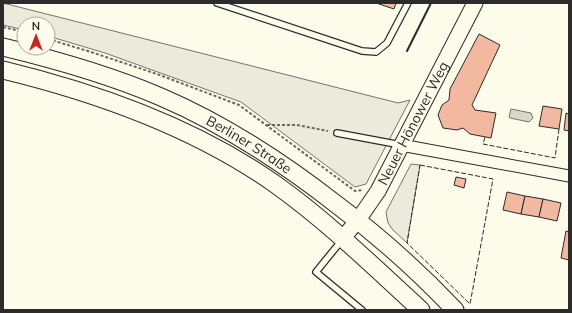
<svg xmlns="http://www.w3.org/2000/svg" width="572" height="313" font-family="Mulish,sans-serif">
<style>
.green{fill:#ecebdb;stroke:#74746e}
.water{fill:#d8d7c9;stroke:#74746e}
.building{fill:#f2b8a0;stroke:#2b2b2b}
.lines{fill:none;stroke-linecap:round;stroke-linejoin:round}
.lane-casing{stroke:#2b2b2b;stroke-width:8}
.street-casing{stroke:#2b2b2b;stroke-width:13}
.secondary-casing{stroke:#2b2b2b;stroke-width:17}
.primary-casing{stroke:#2b2b2b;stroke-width:19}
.path{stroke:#6a6964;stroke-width:2;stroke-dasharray:3 2;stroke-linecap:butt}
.lane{stroke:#fdfbea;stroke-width:5.5}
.street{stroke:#fdfbea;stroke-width:11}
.secondary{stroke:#fdfbea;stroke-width:15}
.primary{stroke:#fdfbea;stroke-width:17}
.fence{stroke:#2b2b2b;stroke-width:1;stroke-dasharray:5 2;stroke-linecap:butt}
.wall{stroke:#2b2b2b;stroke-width:2}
.labels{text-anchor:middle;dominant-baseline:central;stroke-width:3;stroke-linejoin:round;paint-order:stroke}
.street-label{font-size:14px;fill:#2b2b2b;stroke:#fdfbea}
</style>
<rect width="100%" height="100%" fill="#fdfbea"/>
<!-- green -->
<g class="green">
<path d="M3 3 398 103 410 100 366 184 355 187 241 102 105 53 48 36V24H24V30L3 25Z"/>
<path d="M411 164 420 165 407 243 393 230 388 223 386 212Z"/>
</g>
<!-- water -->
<path class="water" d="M511 109 531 113 533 118 529 122 510 118 509 117Z"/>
<!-- building -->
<g class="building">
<path d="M376 3H396L394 9Z"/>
<path d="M479 34 500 45 472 105 475 110 496 113 491 138 470 134 463 128 457 130 443 128 438 115 442 105 449 100 450 89Z"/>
<path d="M543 106 562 109 559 129 539 126Z"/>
<path d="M566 113 569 114V131L564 130Z"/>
<path d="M456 177 466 179 464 188 454 185Z"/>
<path d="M507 192 525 196 521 214 503 210Z"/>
<path d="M525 196 543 199 539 217 521 214Z"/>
<path d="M543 199 561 203 557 221 539 217Z"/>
<path d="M566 231 569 232V260L561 258Z"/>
</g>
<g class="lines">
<defs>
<g id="lane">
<path d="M217 3 362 51 376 52 387 43 408 3"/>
<path d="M337 133 401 145"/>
<path d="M342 240 316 272 362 310"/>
</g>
<path id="street" d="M401 145 569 176"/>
<g id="secondary">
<path id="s1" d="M343 238 358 220 378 191 475 3"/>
</g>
<g id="primary">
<path id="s2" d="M3 47C57 60 110 75 161 97 224 124 282 162 336 204 379 236 418 271 455 310"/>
<path d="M3 70C98 93 194 127 275 184 327 221 373 266 421 310"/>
</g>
</defs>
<!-- lane casing -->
<use href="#lane" class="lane-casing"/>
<!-- street casing -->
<use href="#street" class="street-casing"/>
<!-- secondary casing -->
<use href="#secondary" class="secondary-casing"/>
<!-- primary casing -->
<use href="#primary" class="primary-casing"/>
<!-- path -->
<g class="path">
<path d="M3 27 24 32"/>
<path d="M48 39 91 52 157 74 239 105 355 191 363 190"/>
<path d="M267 125H297L328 131"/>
</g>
<!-- lane -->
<use href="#lane" class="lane"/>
<!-- street -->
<use href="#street" class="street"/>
<!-- secondary -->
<use href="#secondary" class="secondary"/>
<!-- primary -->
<use href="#primary" class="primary"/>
<!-- fence -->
<g class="fence">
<path d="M485 137 483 144 555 158 559 129"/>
<path d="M420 165 493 179 470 304 407 243Z"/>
</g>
<!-- wall -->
<path class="wall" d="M407 51 431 3"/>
</g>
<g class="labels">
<!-- street labels -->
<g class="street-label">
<text stroke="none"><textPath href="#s1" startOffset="135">Neuer Hönower Weg</textPath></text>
<text stroke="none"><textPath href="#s2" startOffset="266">Berliner Straße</textPath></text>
</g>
</g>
<!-- border -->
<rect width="572" height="313" fill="none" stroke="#2b2b2b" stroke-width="8"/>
<!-- north arrow -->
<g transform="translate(36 36)"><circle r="19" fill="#fdfbea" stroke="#a9a89e"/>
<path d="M0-3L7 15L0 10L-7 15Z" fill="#c62828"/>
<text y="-6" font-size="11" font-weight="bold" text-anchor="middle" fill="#2b2b2b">N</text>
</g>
</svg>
